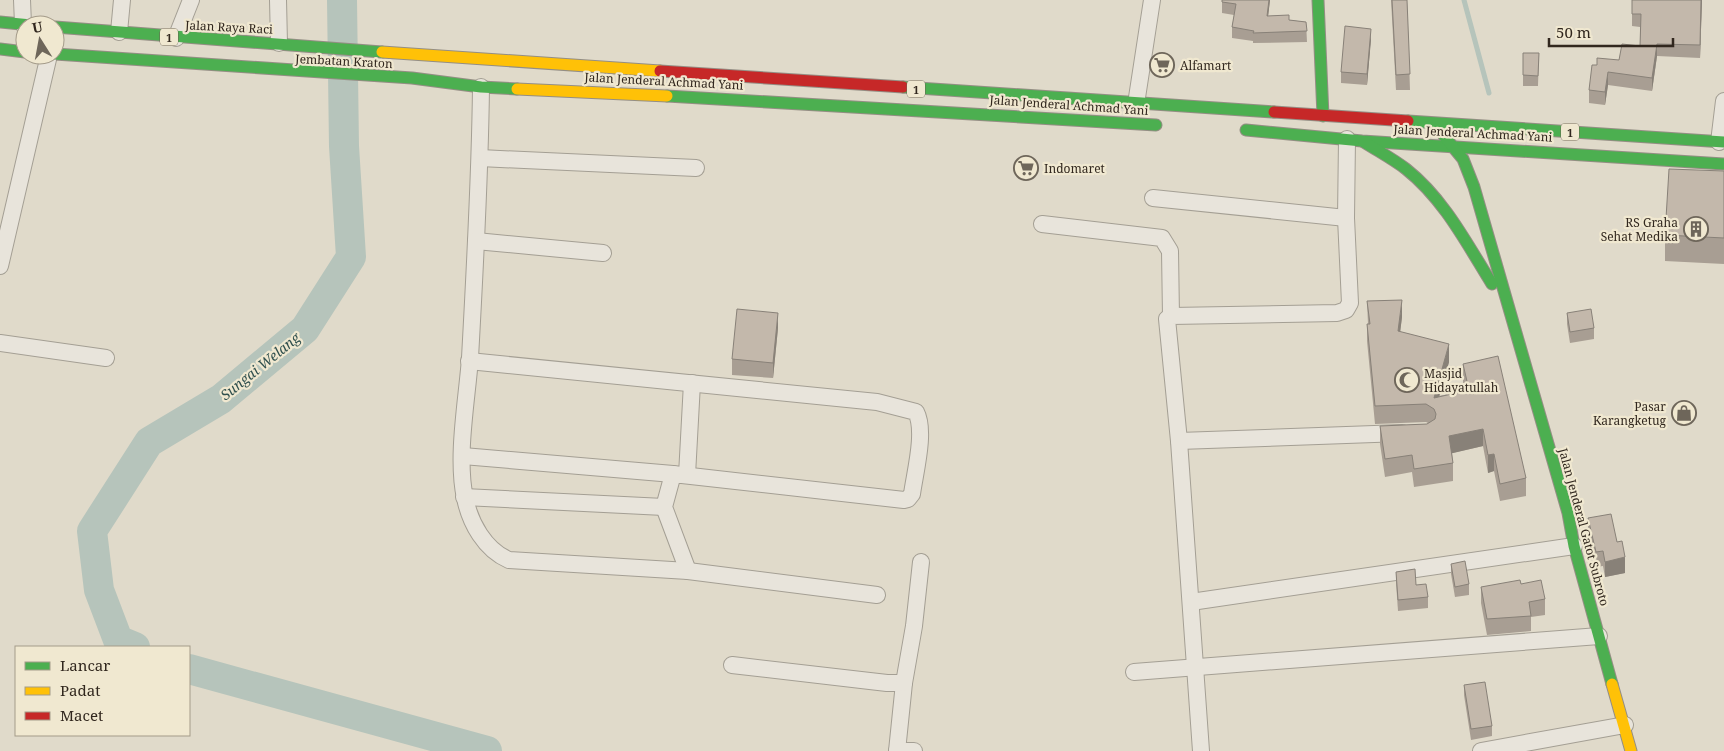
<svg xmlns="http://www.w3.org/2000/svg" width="1724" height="751" font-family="'Noto Serif',serif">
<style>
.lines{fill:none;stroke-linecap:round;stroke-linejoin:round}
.stream{stroke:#b6c4bb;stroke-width:5}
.river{stroke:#b6c4bb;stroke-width:30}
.street-casing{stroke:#a49f94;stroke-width:18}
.fast-casing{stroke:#948e84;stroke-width:13}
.slow-casing{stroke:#948e84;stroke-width:13}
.jam-casing{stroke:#948e84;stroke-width:13}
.street{stroke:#e8e4db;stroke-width:16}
.fast{stroke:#4caf50;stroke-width:11}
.slow{stroke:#ffc107;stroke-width:11}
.jam{stroke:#c62828;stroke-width:11}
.wall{fill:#a89e93}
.shaded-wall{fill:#888178}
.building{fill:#c3b8ab;stroke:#888178}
.labels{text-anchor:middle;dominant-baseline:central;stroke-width:4.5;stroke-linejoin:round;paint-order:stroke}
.shield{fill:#f0e8d0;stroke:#6a6153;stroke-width:1}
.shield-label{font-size:11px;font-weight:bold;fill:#31271e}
.street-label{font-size:12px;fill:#31271e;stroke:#f0e8d0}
.poi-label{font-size:12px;fill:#31271e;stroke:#f0e8d0;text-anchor:start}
.water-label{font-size:14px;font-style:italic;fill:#2f4f4d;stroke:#f0e8d0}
</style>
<rect width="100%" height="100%" fill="#e0daca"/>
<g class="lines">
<!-- stream -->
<path class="stream" d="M1464 0 1489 93"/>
<!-- river -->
<g class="river">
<path d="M135 647 118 640 99 590 92 531 149 442 221 399 305 329 351 257 344 146 342 0"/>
<path d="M189 669 487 751"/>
</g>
<defs>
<g id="street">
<path d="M22 0 23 24"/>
<path d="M278 0 279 43"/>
<path d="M119 32 122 0"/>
<path d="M176 38 191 0"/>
<path d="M481 87C480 177 475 268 470 358 467 400 456 457 465 498 470 523 485 550 509 560L688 571 877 595"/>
<path d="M1136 104 1152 0"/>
<path d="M1719 142 1724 101"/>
<path d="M480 158 696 168"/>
<path d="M1153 198 1346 218"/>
<path d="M1042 224 1162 238 1170 251 1171 316"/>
<path d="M476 241 603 253"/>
<path d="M0 266 49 55"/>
<path d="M0 343 106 358"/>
<path d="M469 361 877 402 916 412C926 431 915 472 912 494L908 499 904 500 673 474 664 507 688 571"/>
<path d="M1179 441 1402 433"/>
<path d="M463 456 673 474"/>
<path d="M687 475 692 383"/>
<path d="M464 497 664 507"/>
<path d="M1191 602 1574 546"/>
<path d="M732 665 887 683H904L897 751"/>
<path d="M1134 672 1599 636"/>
<path d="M904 683 914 626 921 562"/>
<path d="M897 751H914"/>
<path d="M1201 751 1179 441 1167 319 1171 316 1337 313 1346 310 1350 303 1346 218 1347 139"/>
<path d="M1481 751 1625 725"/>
</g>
<g id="fast">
<path d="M1318 0 1323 116"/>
<path d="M0 22 31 25"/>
<path d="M55 27 382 52"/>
<path d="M0 49 25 52"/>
<path d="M55 54 412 78 481 87 517 89"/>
<path d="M903 87 1274 112"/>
<path d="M667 96 1156 125"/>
<path d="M1408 121 1724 142"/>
<path d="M1246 130 1362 141 1724 164"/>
<path d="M1444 136 1463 159 1474 187 1568 513 1574 546 1612 684"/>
<path d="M1364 142C1378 151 1393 159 1406 169 1444 199 1467 244 1492 284"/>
</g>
<g id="slow">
<path d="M382 52 660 71"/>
<path d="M517 89 667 96"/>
<path d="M1612 684 1631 751"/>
</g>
<g id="jam">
<path d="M660 71 903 87"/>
<path d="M1274 112 1408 121"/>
</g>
</defs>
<!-- street casing -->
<use href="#street" class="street-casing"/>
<!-- fast casing -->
<use href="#fast" class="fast-casing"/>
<!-- slow casing -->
<use href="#slow" class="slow-casing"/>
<!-- jam casing -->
<use href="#jam" class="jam-casing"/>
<!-- street -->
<use href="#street" class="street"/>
<!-- fast -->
<use href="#fast" class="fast"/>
<!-- slow -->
<use href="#slow" class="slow"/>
<!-- jam -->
<use href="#jam" class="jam"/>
</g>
<!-- wall -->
<g class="wall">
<path d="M1222 0H1270L1268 16 1289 20 1306 22 1307 42 1253 43V41L1232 38V27L1234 15 1222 13Z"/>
<path d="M1391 0H1407L1410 90H1396Z"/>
<path d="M1632 0H1702L1700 58 1657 56 1652 91 1608 85 1605 105 1589 103V90L1597 65 1619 60 1640 46V27L1632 26Z"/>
<path d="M1371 39 1367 85 1341 83V72Z"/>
<path d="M1523 53H1539L1538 86H1523Z"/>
<path d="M1724 171V264L1665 261V235Z"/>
<path d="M1367 301 1402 317 1400 332 1449 362 1439 396 1465 391 1463 382V364L1526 478V496L1500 501 1494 471 1488 473 1483 446 1452 453 1453 463V481L1414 487 1412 472 1385 477 1380 444V426L1427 424 1428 423 1426 422 1375 424 1367 341V324H1368Z"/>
<path d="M1567 313 1594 328V339L1570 343 1567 324Z"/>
<path d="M778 328 773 378 732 375V359Z"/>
<path d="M1588 518 1617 542 1625 573 1605 577 1603 566 1596 567 1588 534Z"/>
<path d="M1451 564 1469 584V595L1455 597 1451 574Z"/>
<path d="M1396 572 1416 585 1428 597V608L1398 611 1396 582Z"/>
<path d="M1521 584 1545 599V615L1531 617V631L1487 635 1481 603V587Z"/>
<path d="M1464 685 1492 726V736L1471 740 1464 695Z"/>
</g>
<!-- shaded-wall -->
<g class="shaded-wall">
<path d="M1269 0H1270L1267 26V16Z"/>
<path d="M1701 0H1702L1700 58V45Z"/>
<path d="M1371 29V39L1367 85V74Z"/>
<path d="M1657 44V56L1652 91V78Z"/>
<path d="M1608 72V85L1605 105V92Z"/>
<path d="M1402 300V317L1398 349V331Z"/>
<path d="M778 313V328L773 378V363Z"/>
<path d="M1449 344V362L1435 412 1434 398Z"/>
<path d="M1483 429V446L1449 454V436Z"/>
<path d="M1494 454V471L1488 473V455Z"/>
<path d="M1625 557V573L1605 577V562Z"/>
</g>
<!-- building -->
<g class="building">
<path d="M1222 0H1269L1267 16 1289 15V20L1306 22 1307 31 1253 33 1254 31 1232 27 1236 4 1222 2Z"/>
<path d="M1392 0H1407L1410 74 1396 75Z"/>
<path d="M1632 0H1701L1700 45 1657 44 1652 78 1608 72 1605 92 1589 90 1592 65H1597V58L1619 60 1622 44 1640 46 1641 14H1632Z"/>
<path d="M1345 26 1371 29 1367 74 1341 72Z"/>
<path d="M1523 53H1539L1538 76 1523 75Z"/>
<path d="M1669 169 1724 171V238L1665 235Z"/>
<path d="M1402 300 1398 331 1449 344 1434 398 1469 390 1463 364 1498 356 1526 478 1500 484 1494 454 1488 455 1483 429 1449 436 1453 463 1414 469 1412 455 1385 459 1380 426 1427 424 1435 419 1436 414 1434 409 1426 404 1375 406 1367 324H1370L1367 301Z"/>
<path d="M737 309 778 313 773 363 732 359Z"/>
<path d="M1591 309 1594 328 1570 332 1567 313Z"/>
<path d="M1611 514 1617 542 1622 541 1625 557 1605 562 1603 551 1596 552 1588 518Z"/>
<path d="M1465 561 1469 584 1455 587 1451 564Z"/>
<path d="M1415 569 1416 585 1426 584 1428 597 1398 600 1396 572Z"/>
<path d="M1520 580 1521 584 1541 580 1545 599 1529 602 1531 616 1487 619 1481 587Z"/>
<path d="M1485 682 1492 726 1471 729 1464 685Z"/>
</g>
<!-- icons -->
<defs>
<symbol id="supermarket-ring" viewBox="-11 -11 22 22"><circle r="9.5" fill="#f0e8d0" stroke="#6e665a" stroke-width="1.5"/><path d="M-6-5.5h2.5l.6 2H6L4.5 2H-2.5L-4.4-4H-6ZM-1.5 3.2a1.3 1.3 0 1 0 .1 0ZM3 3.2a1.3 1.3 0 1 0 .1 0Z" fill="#6e665a"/></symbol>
<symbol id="building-ring" viewBox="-11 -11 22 22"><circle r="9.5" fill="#f0e8d0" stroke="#6e665a" stroke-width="1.5"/><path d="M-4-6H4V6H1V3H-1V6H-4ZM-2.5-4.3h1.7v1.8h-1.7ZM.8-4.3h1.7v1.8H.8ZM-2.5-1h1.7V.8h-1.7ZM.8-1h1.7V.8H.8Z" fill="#6e665a"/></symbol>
<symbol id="mosque-ring" viewBox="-11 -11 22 22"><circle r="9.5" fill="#f0e8d0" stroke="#6e665a" stroke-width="1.5"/><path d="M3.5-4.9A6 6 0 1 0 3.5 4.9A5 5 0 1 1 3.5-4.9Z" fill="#6e665a"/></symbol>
<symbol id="shop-ring" viewBox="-11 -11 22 22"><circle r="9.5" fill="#f0e8d0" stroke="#6e665a" stroke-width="1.5"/><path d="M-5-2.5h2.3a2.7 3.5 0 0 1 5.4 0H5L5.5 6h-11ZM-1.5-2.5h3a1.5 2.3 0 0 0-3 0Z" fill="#6e665a"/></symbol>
</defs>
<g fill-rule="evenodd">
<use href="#supermarket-ring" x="1148" y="51" width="28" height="28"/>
<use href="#supermarket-ring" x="1012" y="154" width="28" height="28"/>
<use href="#building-ring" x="1682" y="215" width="28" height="28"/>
<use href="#mosque-ring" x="1393" y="366" width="28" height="28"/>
<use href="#shop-ring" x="1670" y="399" width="28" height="28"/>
</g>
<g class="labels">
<!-- shield labels -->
<g class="shield">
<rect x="160" y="28.5" width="18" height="17" rx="4"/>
<rect x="907" y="80.5" width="18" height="17" rx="4"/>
<rect x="1561" y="123.5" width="18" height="17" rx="4"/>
</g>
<g class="shield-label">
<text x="169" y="37">1</text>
<text x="916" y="89">1</text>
<text x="1570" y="132">1</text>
</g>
<!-- street labels -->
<g class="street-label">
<text transform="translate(229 27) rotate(3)">Jalan Raya Raci</text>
<text transform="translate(344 61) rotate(3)">Jembatan Kraton</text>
<text transform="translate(664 81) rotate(3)">Jalan Jenderal Achmad Yani</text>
<text transform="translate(1069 105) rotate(4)">Jalan Jenderal Achmad Yani</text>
<text transform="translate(1473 133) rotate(3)">Jalan Jenderal Achmad Yani</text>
<text transform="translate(1584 527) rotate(75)">Jalan Jenderal Gatot Subroto</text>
</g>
<!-- poi labels -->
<g class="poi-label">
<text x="1180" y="65">Alfamart</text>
<text x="1044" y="168">Indomaret</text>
<text x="1678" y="222" text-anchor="end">RS Graha<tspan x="1678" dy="14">Sehat Medika</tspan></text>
<text x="1424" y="373">Masjid<tspan x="1424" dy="14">Hidayatullah</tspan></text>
<text x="1666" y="406" text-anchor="end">Pasar<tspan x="1666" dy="14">Karangketug</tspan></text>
</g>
<!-- water labels -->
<g class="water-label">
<text transform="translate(260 366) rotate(-39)">Sungai Welang</text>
</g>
</g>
<!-- legend -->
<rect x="15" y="646" width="175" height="90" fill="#f0e8d0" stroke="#a49b89"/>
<rect x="25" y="662" width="25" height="8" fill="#4caf50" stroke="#a49b89"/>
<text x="60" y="671" font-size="15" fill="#31271e">Lancar</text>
<rect x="25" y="687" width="25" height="8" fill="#ffc107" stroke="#a49b89"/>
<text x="60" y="696" font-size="15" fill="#31271e">Padat</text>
<rect x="25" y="712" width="25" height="8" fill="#c62828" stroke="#a49b89"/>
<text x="60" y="721" font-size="15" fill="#31271e">Macet</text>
<!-- north arrow -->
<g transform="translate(40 40) rotate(349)"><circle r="24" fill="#f0e8d0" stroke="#a49b89"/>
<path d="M0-4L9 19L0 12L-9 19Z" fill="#6e665a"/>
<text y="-8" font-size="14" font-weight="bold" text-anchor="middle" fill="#31271e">U</text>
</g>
<!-- scale -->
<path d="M1549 38v8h124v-8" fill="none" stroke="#31271e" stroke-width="2.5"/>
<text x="1556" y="38" font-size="15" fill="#31271e" stroke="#f0e8d0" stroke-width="4" paint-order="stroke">50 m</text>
</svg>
